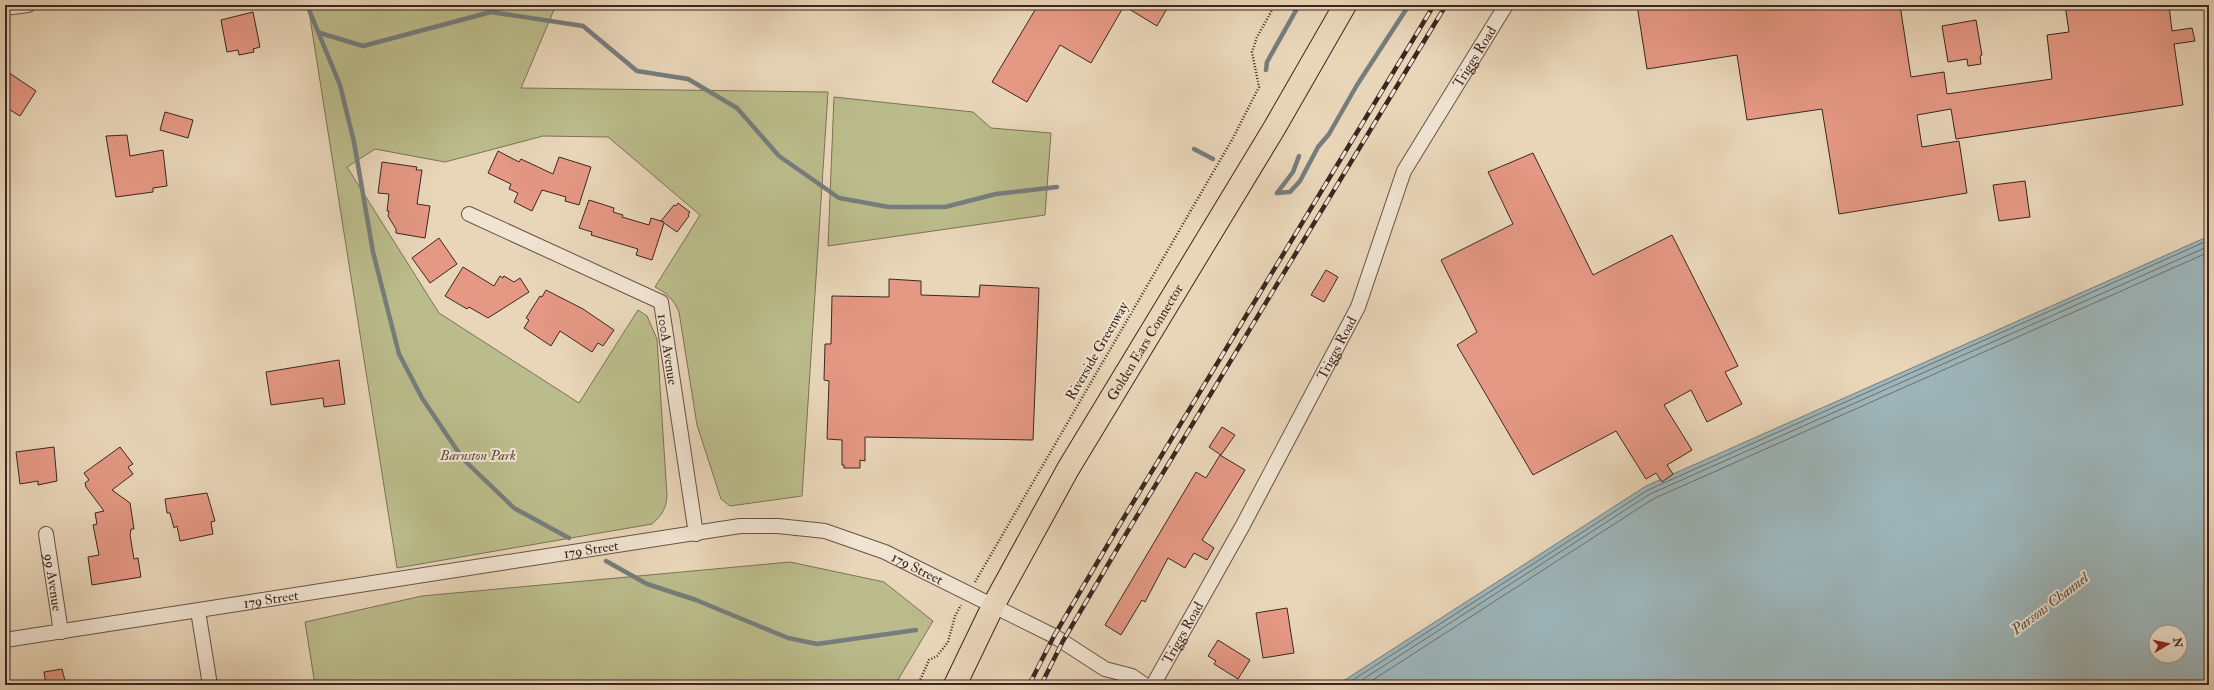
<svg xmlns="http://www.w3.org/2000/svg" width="2214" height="690" font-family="'IM FELL Double Pica',serif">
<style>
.green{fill:#bbbc8b;stroke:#7b7256}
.water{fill:#9db6bb;stroke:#767d7d;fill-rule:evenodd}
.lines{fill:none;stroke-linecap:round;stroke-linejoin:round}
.shore{stroke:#6c6e6e;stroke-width:1}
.stream{stroke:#767d7d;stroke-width:4.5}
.building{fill:#e59884;stroke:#3b2720}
.minor-casing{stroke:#665346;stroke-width:16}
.primary-casing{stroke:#3b2720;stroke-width:24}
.path{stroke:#3b2720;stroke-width:2.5;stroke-dasharray:1 2;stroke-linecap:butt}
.minor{stroke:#f1e4d2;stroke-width:14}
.primary{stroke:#e9d6b9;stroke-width:22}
.rail-casing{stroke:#3b2720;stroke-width:4.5}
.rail{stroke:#f1e4d2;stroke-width:3;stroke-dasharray:9;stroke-linecap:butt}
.labels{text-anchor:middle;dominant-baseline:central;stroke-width:4;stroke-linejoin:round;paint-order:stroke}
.street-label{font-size:14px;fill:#3b2720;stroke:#f1e4d2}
.park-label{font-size:14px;font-style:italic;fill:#5b4c3b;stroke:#f1e4d2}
.water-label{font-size:15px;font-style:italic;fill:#544b47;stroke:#f1e4d2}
</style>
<rect width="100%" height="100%" fill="#e9d6b9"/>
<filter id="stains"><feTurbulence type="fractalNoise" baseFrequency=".005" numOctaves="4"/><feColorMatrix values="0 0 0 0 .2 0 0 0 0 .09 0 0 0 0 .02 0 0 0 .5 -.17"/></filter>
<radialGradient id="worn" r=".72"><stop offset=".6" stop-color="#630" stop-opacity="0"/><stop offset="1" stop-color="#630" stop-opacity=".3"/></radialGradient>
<!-- green -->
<g class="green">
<path d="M308 5H556L521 88 828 92 802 496 730 506 721 499 697 425 679 312C674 300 667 293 655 287L700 215 608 137 543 136 445 162 375 149 347 167 439 313 579 403 638 310 647 316 657 339 667 496C666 509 662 515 652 524L397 568Z"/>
<path d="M834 97 973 112 991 128 1051 133 1045 215 828 246Z"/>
<path d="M790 562 884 582 933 621 895 685H315L305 622 422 596Z"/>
</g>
<!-- water -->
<path class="water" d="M2209 236V685H1337L1646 486ZM2156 632H2180V656H2156Z"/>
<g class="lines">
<!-- shore -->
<g class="shore">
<path d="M1345 685 1648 490 2209 240"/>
<path d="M1354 685 1650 494 2209 246"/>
<path d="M1365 685 1653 499 2209 252"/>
</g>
<!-- stream -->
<g class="stream">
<path d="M307 5 340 85 354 142 373 252 399 354 422 398 463 459 514 508 569 538"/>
<path d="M320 33 363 46 491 12 583 26 637 71 688 79 737 108 779 156 839 198 889 207H945L996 194 1057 187"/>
<path d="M1266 70 1267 62 1299 5"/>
<path d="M1194 149 1213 159"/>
<path d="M1277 193 1290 192 1300 181 1318 147 1329 134 1357 85 1409 5"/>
<path d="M1277 193 1293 172 1299 156"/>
<path d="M606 561 647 584 696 600 788 638 817 644 916 630"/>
</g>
</g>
<!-- building -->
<g class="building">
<path d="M1038 5H1169L1157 26 1124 6 1091 63 1060 45 1027 102 992 82Z"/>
<path d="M1637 5H1900L1911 77 1944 72 1947 94 2052 79 2047 35 2069 32 2065 5H2169L2172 31 2192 28 2195 41 2174 44 2183 105 1956 139 1951 109 1917 115 1922 147 1959 141 1967 193 1839 214 1822 109 1747 120 1737 55 1647 69Z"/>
<path d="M253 12 260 47 253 49 254 52 239 55 238 50 227 52 221 20Z"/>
<path d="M1976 20 1982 55 1980 56 1981 64 1968 66 1967 59 1948 62 1942 26Z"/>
<path d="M5 70 36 91 20 116 5 107Z"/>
<path d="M165 112 193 120 188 138 160 130Z"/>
<path d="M127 135 130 156 163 150 167 186 153 188V192L116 197 106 136Z"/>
<path d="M498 151 519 162 521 159 553 174 559 157 591 167 579 205 565 201 566 197 542 190 532 211 514 202 518 193 509 189 511 184 488 173Z"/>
<path d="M1533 153 1593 275 1672 235 1738 366 1725 372 1742 404 1707 422 1691 390 1664 405 1692 450 1667 465 1673 474 1662 482 1656 473 1646 479 1616 431 1533 475 1457 345 1477 332 1441 260 1513 224 1488 172Z"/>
<path d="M382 162 417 167 416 170H422L417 204 430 206 425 238 396 233V229L388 216 389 211H387L389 194 378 193Z"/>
<path d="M2025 181 2030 217 1999 221 1993 185Z"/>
<path d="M589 200 614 208 613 212 623 215 622 217 649 225 651 218 664 222 661 221 674 205 676 206 678 203 690 212 688 215 689 216 677 232 664 223 652 260 636 255 638 249 591 235 592 232 579 228Z"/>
<path d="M439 238 457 264 430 283 412 258Z"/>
<path d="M463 267 494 286 500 276 503 278 504 276 514 282 520 278 529 292 488 318 469 307 467 309 445 296Z"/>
<path d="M1326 270 1338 277 1324 302 1311 295Z"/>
<path d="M889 279 921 281V295L979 297 980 285 1039 288 1033 440 865 437V461L860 460V468H844V465H842V440L827 439 829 381 824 380 825 344H831L832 296 889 297Z"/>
<path d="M546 290 583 309 614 330 603 346 598 343 592 352 560 331 551 346 524 328 529 320 526 318 540 296 542 297Z"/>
<path d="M339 360 345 404 324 407 323 398 271 405 266 372Z"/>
<path d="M1222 427 1235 435 1221 455 1209 447Z"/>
<path d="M54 447 57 481 38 485V481L20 484 16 452Z"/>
<path d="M120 447 133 464 128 467 133 474 112 490 130 503 134 529H131L130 535 134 559 138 558 141 577 92 585 88 557 99 555 93 525 97 524 95 513 104 511 86 487 85 483 89 480 84 473Z"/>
<path d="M1220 455 1245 470 1202 540 1214 548 1207 560 1194 553 1185 568 1168 558 1145 602 1142 600 1121 635 1105 625 1196 472 1206 478Z"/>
<path d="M207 493 215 521 211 522 213 534 180 541 177 526 174 528 170 513H167L165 499Z"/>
<path d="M1287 608 1294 653 1263 658 1256 613Z"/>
<path d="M1218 640 1250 660 1238 679 1214 664 1216 661 1208 656Z"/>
<path d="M62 669 66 685H46L44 672Z"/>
</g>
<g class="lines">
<defs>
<g id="minor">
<path d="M5 8 28 5"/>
<path id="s1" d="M469 214 661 302 696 534"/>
<path id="s2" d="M46 534 61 632"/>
<path d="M198 611 210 685"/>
<path id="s3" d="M5 640 740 526H778L825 531 885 552 1054 636 1105 669 1132 676 1145 685"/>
<path id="s4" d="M1153 685 1243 525 1358 307 1404 171 1506 5"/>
</g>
<g id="primary">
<path id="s5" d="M955 685 993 606 1068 469 1275 127 1345 5"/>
</g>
</defs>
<!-- minor casing -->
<use href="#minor" class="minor-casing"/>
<!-- primary casing -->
<use href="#primary" class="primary-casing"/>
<!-- path -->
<g class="path">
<path d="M975 582 1233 138 1259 87 1252 52 1257 37 1275 5"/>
<path d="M918 685 929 660 937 656 948 642 955 616 961 605"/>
</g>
<!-- minor -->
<use href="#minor" class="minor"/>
<!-- primary -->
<use href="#primary" class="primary"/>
<defs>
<g id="rail">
<path d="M1029 685 1054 636 1117 529 1434 5"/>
<path d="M1041 685 1063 641 1126 534 1446 5"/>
</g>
</defs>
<!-- rail casing -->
<use href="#rail" class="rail-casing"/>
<!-- rail -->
<use href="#rail" class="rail"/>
</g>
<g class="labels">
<!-- street labels -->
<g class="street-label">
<text stroke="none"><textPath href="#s4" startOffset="708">Triggs Road</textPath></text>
<text stroke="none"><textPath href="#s5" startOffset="392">Golden Ears Connector</textPath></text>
<text stroke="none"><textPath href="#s4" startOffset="384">Triggs Road</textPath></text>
<text stroke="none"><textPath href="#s1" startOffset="259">100A Avenue</textPath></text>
<text transform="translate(1097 351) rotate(-60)">Riverside Greenway</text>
<text stroke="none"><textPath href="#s3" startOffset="593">179 Street</textPath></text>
<text stroke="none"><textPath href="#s3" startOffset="929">179 Street</textPath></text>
<text stroke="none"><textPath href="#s2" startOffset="49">99 Avenue</textPath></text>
<text stroke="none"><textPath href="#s3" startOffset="269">179 Street</textPath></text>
<text stroke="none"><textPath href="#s4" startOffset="60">Triggs Road</textPath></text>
</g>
<!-- park labels -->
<g class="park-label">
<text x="478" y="455">Barnston Park</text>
</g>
<!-- water labels -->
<g class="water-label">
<text transform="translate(2050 604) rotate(-37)">Parsons Channel</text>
</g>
</g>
<!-- margin -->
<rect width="2214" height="690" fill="none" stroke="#e9d6b9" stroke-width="20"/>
<rect x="6" y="6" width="2202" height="678" fill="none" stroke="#3b2720" stroke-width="2"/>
<rect x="10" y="10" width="2194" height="670" fill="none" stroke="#3b2720"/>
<!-- north arrow -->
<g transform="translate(2168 644) rotate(81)"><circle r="19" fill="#f1e4d2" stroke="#a8988b"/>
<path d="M0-3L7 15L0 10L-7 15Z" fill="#8f2418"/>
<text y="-6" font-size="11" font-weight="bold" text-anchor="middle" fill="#3b2720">N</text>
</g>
<rect width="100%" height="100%" filter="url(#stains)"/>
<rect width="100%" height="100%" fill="url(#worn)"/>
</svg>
